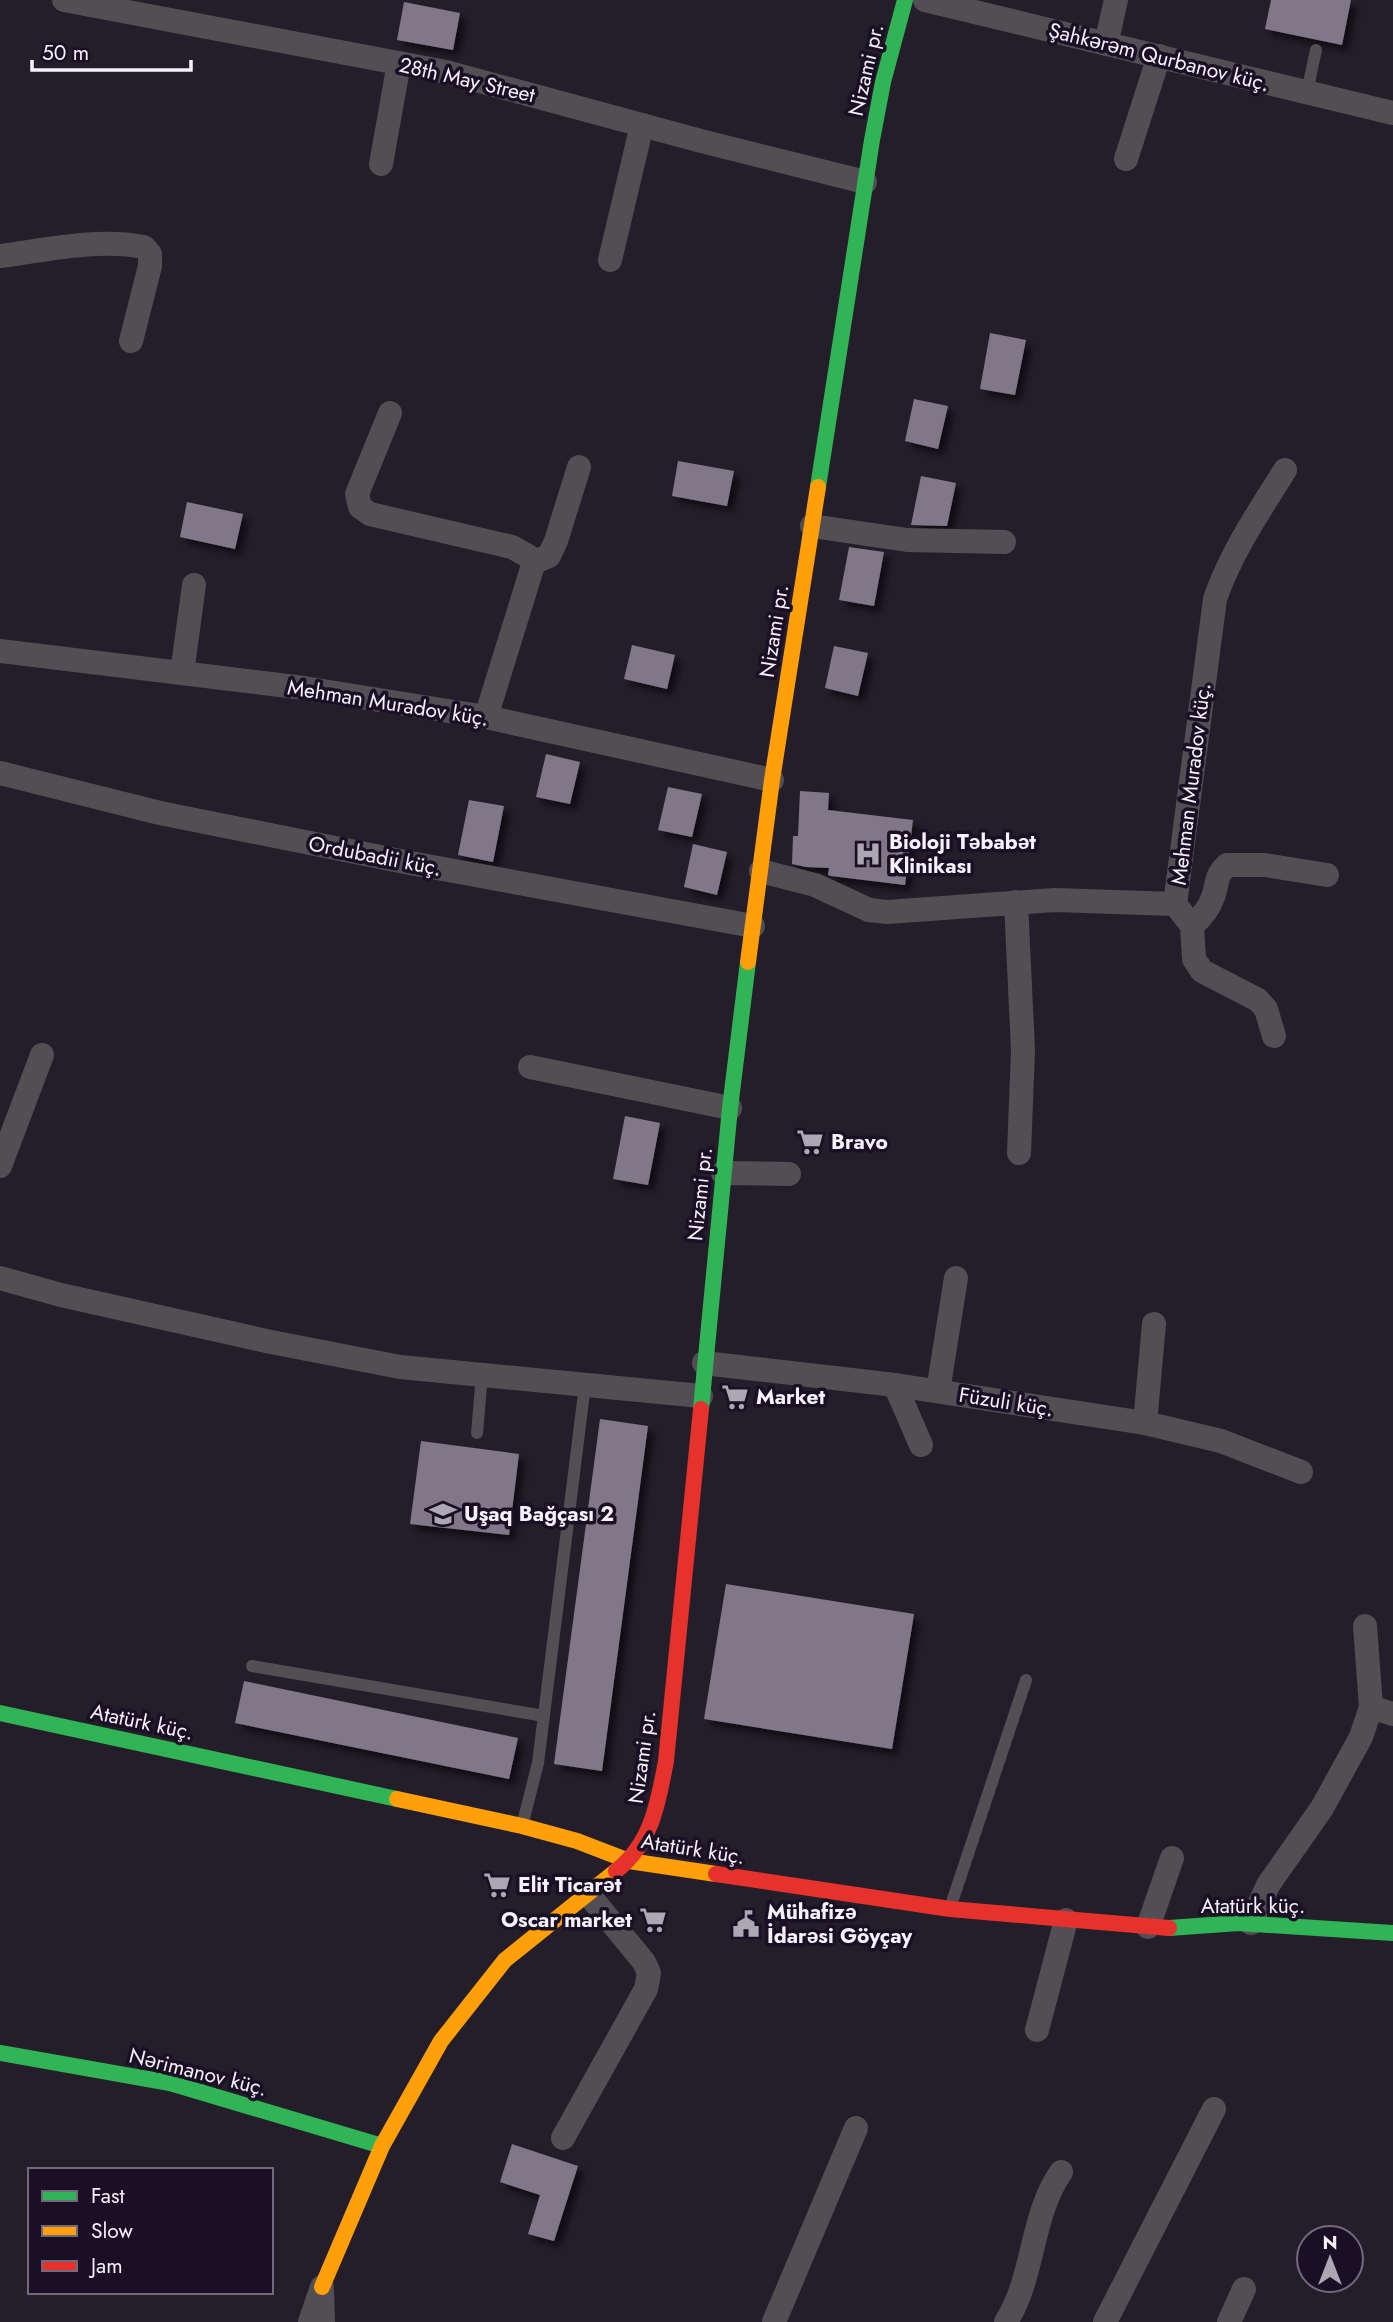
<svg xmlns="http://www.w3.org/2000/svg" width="1393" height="2322" font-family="Jost,sans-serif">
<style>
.building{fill:#807789;filter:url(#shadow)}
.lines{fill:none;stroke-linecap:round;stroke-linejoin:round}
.lane{stroke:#514f54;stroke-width:12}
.street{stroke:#514f54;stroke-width:24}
.fast{stroke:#30b455;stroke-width:16}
.slow{stroke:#ff9f0a;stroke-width:16}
.jam{stroke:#e5322d;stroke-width:16}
.labels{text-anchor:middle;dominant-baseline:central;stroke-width:7;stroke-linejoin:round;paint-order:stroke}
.street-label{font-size:21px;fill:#f7f1fe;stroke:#1a1025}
.poi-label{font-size:21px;font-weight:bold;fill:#f7f1fe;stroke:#1a1025;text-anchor:start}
</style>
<defs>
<filter id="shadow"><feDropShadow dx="6" dy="6" stdDeviation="3.5" flood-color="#0009"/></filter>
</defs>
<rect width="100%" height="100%" fill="#241e2a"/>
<!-- building -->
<g class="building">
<path d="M1271 0H1351L1342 45 1265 29Z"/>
<path d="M404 2 460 13 453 50 397 40Z"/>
<path d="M990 333 1026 340 1015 395 980 389Z"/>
<path d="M914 399 948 406 938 449 905 441Z"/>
<path d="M678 461 734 471 727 506 672 496Z"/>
<path d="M921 476 956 483 947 526 911 525Z"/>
<path d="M187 502 243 514 235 549 180 537Z"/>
<path d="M849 547 884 552 874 606 839 600Z"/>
<path d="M632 645 675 655 667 689 624 679Z"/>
<path d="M834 646 868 653 858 696 825 688Z"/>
<path d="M546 754 580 762 570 804 536 797Z"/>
<path d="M668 787 702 794 692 837 658 830Z"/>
<path d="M800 791 829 793 828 810 913 820 905 885 831 876 828 875 829 868 806 867 792 864 793 836H798Z"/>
<path d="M469 800 504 806 493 862 458 855Z"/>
<path d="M693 844 727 852 717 895 684 887Z"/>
<path d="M625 1116 660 1123 648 1185 613 1179Z"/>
<path d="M600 1419 648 1426 602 1771 554 1764Z"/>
<path d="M421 1441 519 1454 509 1535 410 1524Z"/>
<path d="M726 1584 914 1614 892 1749 704 1719Z"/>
<path d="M244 1681 518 1738 509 1779 235 1723Z"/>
<path d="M512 2144 578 2166 554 2241 528 2234 540 2195 500 2182Z"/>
</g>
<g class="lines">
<!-- lane -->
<g class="lane">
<path d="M1307 92 1316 50"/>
<path d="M477 1433 482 1374"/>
<path d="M252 1666 544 1716"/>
<path d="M523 1822 538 1763 585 1385"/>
<path d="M951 1905 1026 1680"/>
</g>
<!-- street -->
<g class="street">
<path d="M64 0 446 72 701 141 865 182"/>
<path d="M925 0 1393 113"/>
<path d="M1106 44 1116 0"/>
<path d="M1126 159 1159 56"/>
<path d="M381 164 399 63"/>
<path d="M0 256C47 250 96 238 144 247L150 254V266L131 341"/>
<path d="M610 260 642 125"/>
<path d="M390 413 357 494 360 507 370 514 512 547 528 556 534 562"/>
<path d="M812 526 907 540 1004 542"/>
<path d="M0 651 304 688 486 717 772 780"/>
<path d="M182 673 194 585"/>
<path d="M486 717 534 562 549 556 556 541 579 467"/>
<path d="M0 773 160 813 405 862 753 926"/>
<path d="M761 871 815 885 869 910 887 912 1055 900 1175 904 1215 599C1231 552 1259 512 1285 470"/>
<path d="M1016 902 1023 1050 1019 1153"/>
<path d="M1175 904 1192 926 1194 959 1202 971 1258 1000 1266 1009 1274 1036"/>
<path d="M1192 926C1201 918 1209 909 1213 897 1218 883 1215 876 1227 865H1265L1327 875"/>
<path d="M530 1067 730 1108"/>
<path d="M0 1166 42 1055"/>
<path d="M723 1173 789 1174"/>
<path d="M0 1278 61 1295 271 1342 400 1367 701 1396"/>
<path d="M704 1363 895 1385 1145 1423 1221 1441 1301 1472"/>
<path d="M895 1385 921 1445"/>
<path d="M938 1391 956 1278"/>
<path d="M1145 1423 1154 1324"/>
<path d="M1371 1707 1393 1714"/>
<path d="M1251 1923 1268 1885 1322 1808 1361 1737 1371 1707 1365 1626"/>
<path d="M1148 1927 1172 1858"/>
<path d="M1037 2030 1066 1920"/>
<path d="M563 2138 646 1989 649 1973 644 1962 589 1895"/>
<path d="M310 2322 322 2287 323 2322"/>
<path d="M774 2322 856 2128"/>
<path d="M1006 2322C1035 2276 1030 2217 1061 2172"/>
<path d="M1105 2322 1214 2109"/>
<path d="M1229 2322 1244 2289"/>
</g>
<!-- fast -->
<g class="fast">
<path d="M818 487 872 140 883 82 905 0"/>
<path d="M701 1409 730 1108 748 962"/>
<path d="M0 1713 397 1799"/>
<path d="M1169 1928 1239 1923 1393 1933"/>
<path d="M0 2053 170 2083 382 2146"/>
</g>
<!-- slow -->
<g class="slow">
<path d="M748 962 772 780 818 487"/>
<path d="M397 1799 522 1826 577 1841 629 1861 716 1874"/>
<path d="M322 2287 382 2146 441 2041 505 1960 616 1871"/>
</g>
<!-- jam -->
<g class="jam">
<path d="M616 1871C652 1843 658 1803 666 1761L701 1409"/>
<path d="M716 1874 950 1909 1169 1928"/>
</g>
</g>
<!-- icons -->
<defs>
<symbol id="hospital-bare" viewBox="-9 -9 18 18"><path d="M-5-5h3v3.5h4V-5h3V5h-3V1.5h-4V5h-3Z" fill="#ada7b4" stroke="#1a1025" stroke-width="2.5" paint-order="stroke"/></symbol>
<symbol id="supermarket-bare" viewBox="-9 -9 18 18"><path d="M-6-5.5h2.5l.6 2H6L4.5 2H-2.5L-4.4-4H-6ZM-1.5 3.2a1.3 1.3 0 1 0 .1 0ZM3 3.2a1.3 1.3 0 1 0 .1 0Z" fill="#ada7b4" stroke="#1a1025" stroke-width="2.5" paint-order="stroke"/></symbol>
<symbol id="school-bare" viewBox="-9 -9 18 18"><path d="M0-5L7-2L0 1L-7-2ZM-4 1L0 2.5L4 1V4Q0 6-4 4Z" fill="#ada7b4" stroke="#1a1025" stroke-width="2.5" paint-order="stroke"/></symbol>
<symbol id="civic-bare" viewBox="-9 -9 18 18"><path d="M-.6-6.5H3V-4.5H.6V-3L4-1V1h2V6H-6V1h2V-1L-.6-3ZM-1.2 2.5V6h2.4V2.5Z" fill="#ada7b4" stroke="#1a1025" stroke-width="2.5" paint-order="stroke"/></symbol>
</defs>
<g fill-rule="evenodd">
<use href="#hospital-bare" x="849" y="835" width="38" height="38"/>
<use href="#supermarket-bare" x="791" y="1123" width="38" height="38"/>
<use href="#supermarket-bare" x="716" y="1378" width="38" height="38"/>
<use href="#school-bare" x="424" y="1495" width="38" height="38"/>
<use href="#supermarket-bare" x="478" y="1866" width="38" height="38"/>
<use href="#supermarket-bare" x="634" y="1901" width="38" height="38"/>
<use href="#civic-bare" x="727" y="1905" width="38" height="38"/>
</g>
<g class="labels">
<!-- street labels -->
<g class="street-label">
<text transform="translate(1159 57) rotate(14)">Şahkərəm Qurbanov küç.</text>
<text transform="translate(866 70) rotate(-77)">Nizami pr.</text>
<text transform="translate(467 80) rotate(13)">28th May Street</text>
<text transform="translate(774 631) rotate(-81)">Nizami pr.</text>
<text transform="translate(388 703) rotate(9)">Mehman Muradov küç.</text>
<text transform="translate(1191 784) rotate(-83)">Mehman Muradov küç.</text>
<text transform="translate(375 856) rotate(11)">Ordubadii küç.</text>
<text transform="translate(700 1194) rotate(-84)">Nizami pr.</text>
<text transform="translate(1006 1402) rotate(9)">Füzuli küç.</text>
<text transform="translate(142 1722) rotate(12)">Atatürk küç.</text>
<text transform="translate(642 1757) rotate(-82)">Nizami pr.</text>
<text transform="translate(693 1849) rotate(9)">Atatürk küç.</text>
<text x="1253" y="1906">Atatürk küç.</text>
<text transform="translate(198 2072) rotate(14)">Nərimanov küç.</text>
</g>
<!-- poi labels -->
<g class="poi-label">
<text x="889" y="842">Bioloji Təbabət<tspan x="889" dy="24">Klinikası</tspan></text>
<text x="831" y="1142">Bravo</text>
<text x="756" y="1397">Market</text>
<text x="464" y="1514">Uşaq Bağçası 2</text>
<text x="518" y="1885">Elit Ticarət</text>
<text x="767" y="1912">Mühafizə<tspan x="767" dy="24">İdarəsi Göyçay</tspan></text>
<text x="632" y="1920" text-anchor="end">Oscar market</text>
</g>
</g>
<!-- legend -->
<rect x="28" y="2168" width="245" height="126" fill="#1a1025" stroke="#726a7c" stroke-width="2"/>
<rect x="42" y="2191" width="35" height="10" fill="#30b455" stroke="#726a7c" stroke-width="2"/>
<text x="91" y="2203" font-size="21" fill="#f7f1fe">Fast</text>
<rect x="42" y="2226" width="35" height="10" fill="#ff9f0a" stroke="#726a7c" stroke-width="2"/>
<text x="91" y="2238" font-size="21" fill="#f7f1fe">Slow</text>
<rect x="42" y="2261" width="35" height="10" fill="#e5322d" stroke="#726a7c" stroke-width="2"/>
<text x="91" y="2273" font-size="21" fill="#f7f1fe">Jam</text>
<!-- north arrow -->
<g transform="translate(1330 2259)"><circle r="33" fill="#1a1025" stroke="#726a7c" stroke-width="2"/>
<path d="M0-5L12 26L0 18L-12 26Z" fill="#ada7b4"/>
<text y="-10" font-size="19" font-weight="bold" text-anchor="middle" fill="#f7f1fe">N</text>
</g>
<!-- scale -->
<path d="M32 60v10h159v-10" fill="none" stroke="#f7f1fe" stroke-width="3.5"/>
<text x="42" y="60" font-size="21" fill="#f7f1fe" stroke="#1a1025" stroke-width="5" paint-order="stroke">50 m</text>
</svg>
